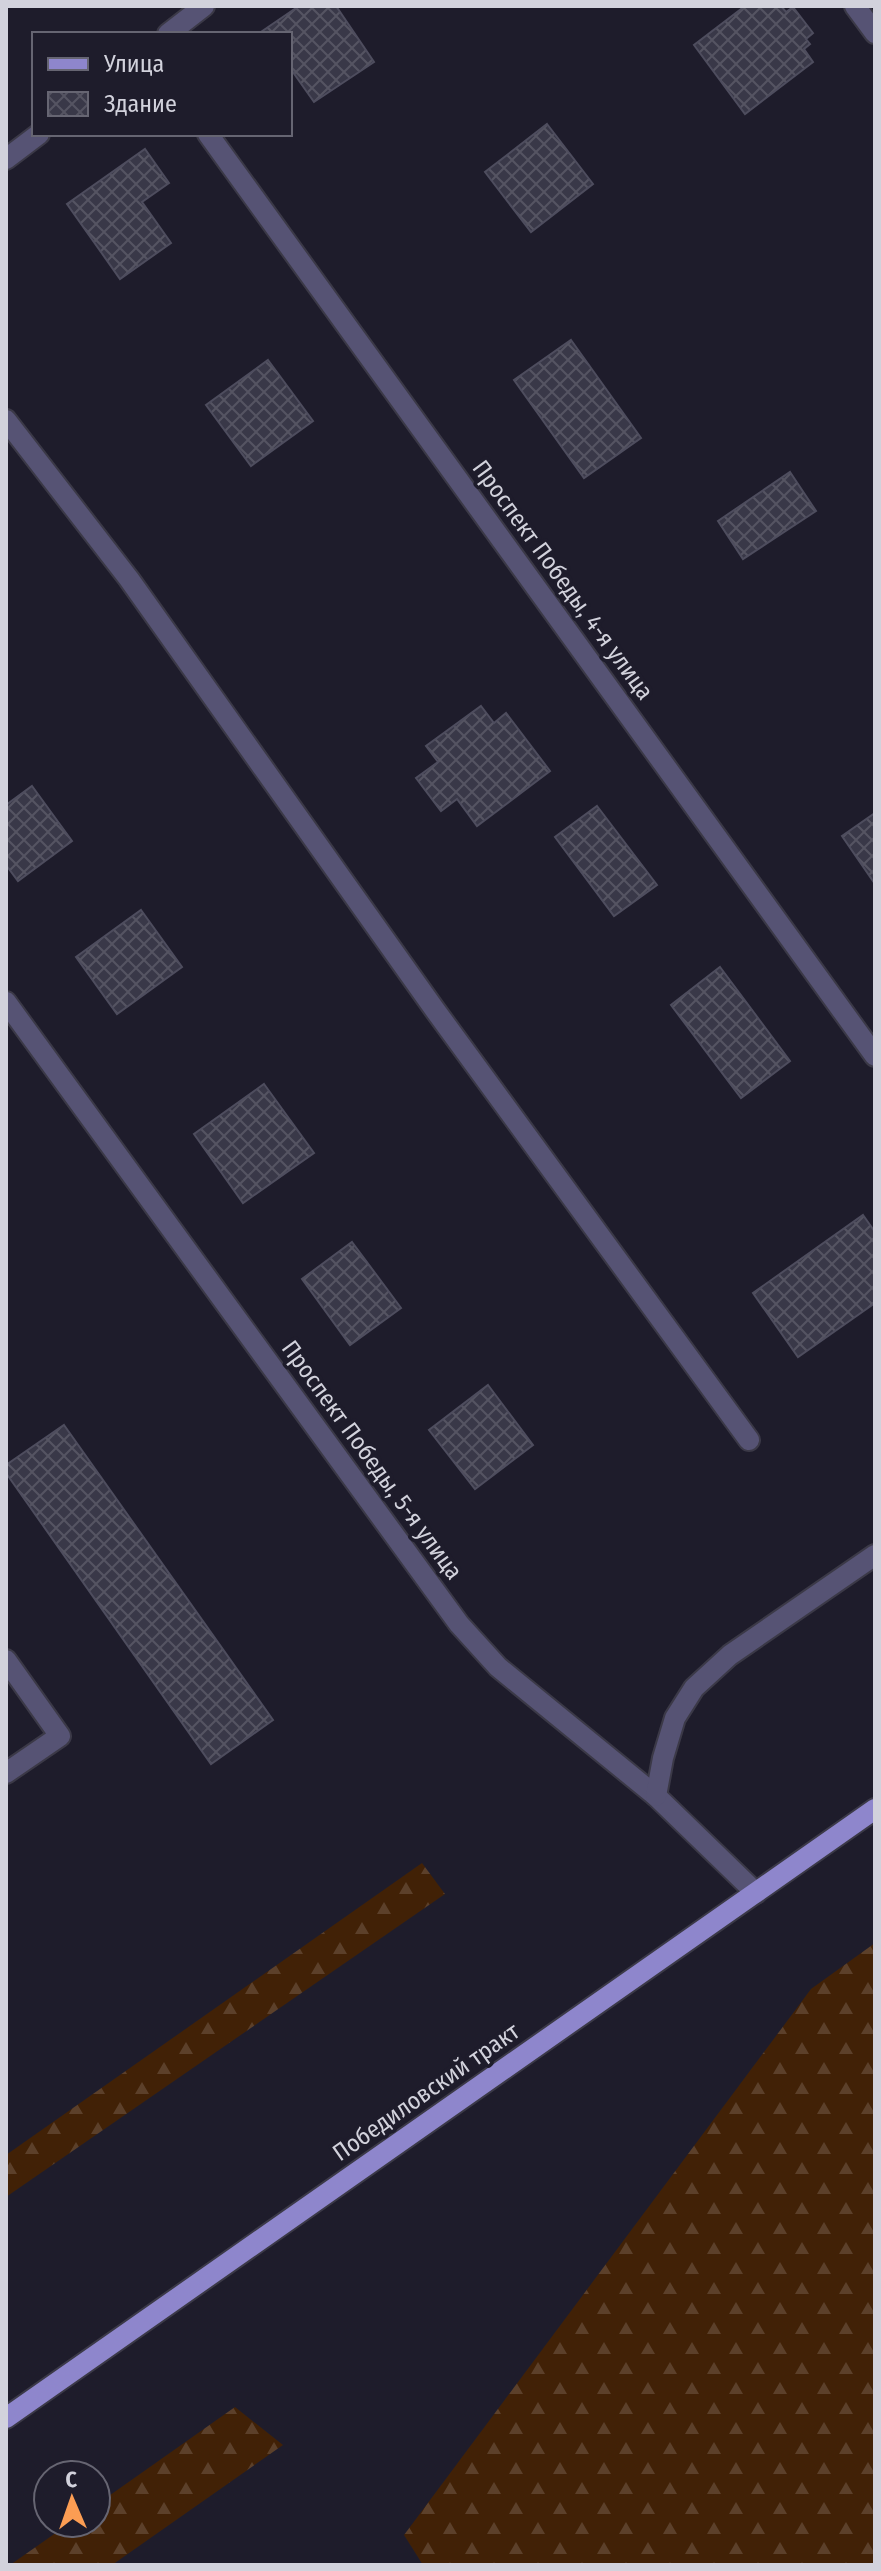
<svg xmlns="http://www.w3.org/2000/svg" width="881" height="2571" font-family="'Fira Sans Condensed',sans-serif">
<style>
.forest{fill:url(#forest-firs)}
.building{fill:url(#building-cross-hatch);stroke:#4e4d5e;stroke-width:2}
.lines{fill:none;stroke-linecap:round;stroke-linejoin:round}
.minor-casing{stroke:#3b3947;stroke-width:24}
.major-casing{stroke:#3b3947;stroke-width:24}
.minor{stroke:#565374;stroke-width:20}
.major{stroke:#8e86cc;stroke-width:20}
.labels{text-anchor:middle;dominant-baseline:central;stroke-width:7;stroke-linejoin:round;paint-order:stroke}
.street-label{font-size:24px;fill:#d2d2dc;stroke:#1e1c2b}
</style>
<defs>
<pattern id="forest-firs" width="22" height="20" patternUnits="userSpaceOnUse" patternTransform="scale(2)"><rect width="22" height="20" fill="#412106"/><path d="M5 1l3.5 6h-7zM16 11l3.5 6h-7z" fill="#5c402a"/></pattern>
<pattern id="building-cross-hatch" width="8" height="8" patternUnits="userSpaceOnUse" patternTransform="scale(2)"><rect width="8" height="8" fill="#393848"/><path d="M0 0l8 8M0 8l8-8" fill="none" stroke="#555462"/></pattern>
</defs>
<rect width="100%" height="100%" fill="#1e1c2b"/>
<!-- forest -->
<g class="forest">
<path d="M422 1863 445 1894 6 2197V2155Z"/>
<path d="M875 1943V2565H423L404 2535 811 1989Z"/>
<path d="M235 2407 283 2445 112 2565H10L70 2523H96V2505Z"/>
</g>
<!-- building -->
<g class="building">
<path d="M299 6H336L374 62 314 102 290 68V34H258Z"/>
<path d="M745 6H781L786 12 793 7 813 33 806 39 810 44 804 49 813 62 745 114 694 45Z"/>
<path d="M547 124 593 184 531 232 485 172Z"/>
<path d="M145 149 169 183 142 202 171 243 120 279 67 204Z"/>
<path d="M571 340 641 438 584 478 514 380Z"/>
<path d="M268 360 313 421 251 466 206 405Z"/>
<path d="M790 472 816 511 743 559 718 521Z"/>
<path d="M481 706 494 723 506 713 550 771 477 826 457 799 441 811 416 778 438 762 426 746Z"/>
<path d="M32 786 72 841 18 881 6 865V805Z"/>
<path d="M597 806 657 885 614 916 555 837Z"/>
<path d="M875 813V884L842 836Z"/>
<path d="M141 910 182 967 117 1014 76 957Z"/>
<path d="M720 967 790 1061 741 1098 671 1005Z"/>
<path d="M264 1084 314 1153 243 1203 194 1134Z"/>
<path d="M863 1215 875 1232V1303L798 1357 753 1293Z"/>
<path d="M352 1242 401 1308 350 1345 302 1279Z"/>
<path d="M488 1385 533 1445 475 1489 429 1430Z"/>
<path d="M64 1425 273 1720 211 1764 6 1473V1465Z"/>
</g>
<g class="lines">
<defs>
<g id="minor">
<path d="M855 6 875 33"/>
<path d="M168 34 204 6"/>
<path d="M208 134 875 1056"/>
<path d="M6 159 39 134"/>
<path d="M6 420 129 579 435 1010 749 1440"/>
<path d="M6 1002 459 1624 498 1667 656 1796 756 1893"/>
<path d="M6 1660 60 1736 6 1773"/>
<path d="M656 1796 663 1758 675 1718 694 1688 730 1655 875 1555"/>
</g>
<path id="major" d="M6 2418 875 1809"/>
</defs>
<!-- minor casing -->
<use href="#minor" class="minor-casing"/>
<!-- major casing -->
<use href="#major" class="major-casing"/>
<!-- minor -->
<use href="#minor" class="minor"/>
<!-- major -->
<use href="#major" class="major"/>
</g>
<g class="labels">
<!-- street labels -->
<g class="street-label">
<text transform="translate(563 580) rotate(54)">Проспект Победы, 4-я улица</text>
<text transform="translate(372 1460) rotate(54)">Проспект Победы, 5-я улица</text>
<text transform="translate(426 2092) rotate(-35)">Победиловский тракт</text>
</g>
</g>
<!-- border -->
<rect width="881" height="2571" fill="none" stroke="#d2d2dc" stroke-width="16"/>
<!-- legend -->
<rect x="32" y="32" width="260" height="104" fill="#1e1c2b" stroke="#666572" stroke-width="2"/>
<rect x="48" y="58" width="40" height="12" fill="#8e86cc" stroke="#666572" stroke-width="2"/>
<text x="104" y="72" font-size="24" fill="#d2d2dc">Улица</text>
<rect x="48" y="92" width="40" height="24" fill="url(#building-cross-hatch)" stroke="#666572" stroke-width="2"/>
<text x="104" y="112" font-size="24" fill="#d2d2dc">Здание</text>
<!-- north arrow -->
<g transform="translate(72 2499) rotate(358)"><circle r="38" fill="#1e1c2b" stroke="#666572" stroke-width="2"/>
<path d="M0-6L14 30L0 20L-14 30Z" fill="#fc9d53"/>
<text y="-12" font-size="22" font-weight="bold" text-anchor="middle" fill="#d2d2dc">С</text>
</g>
</svg>
